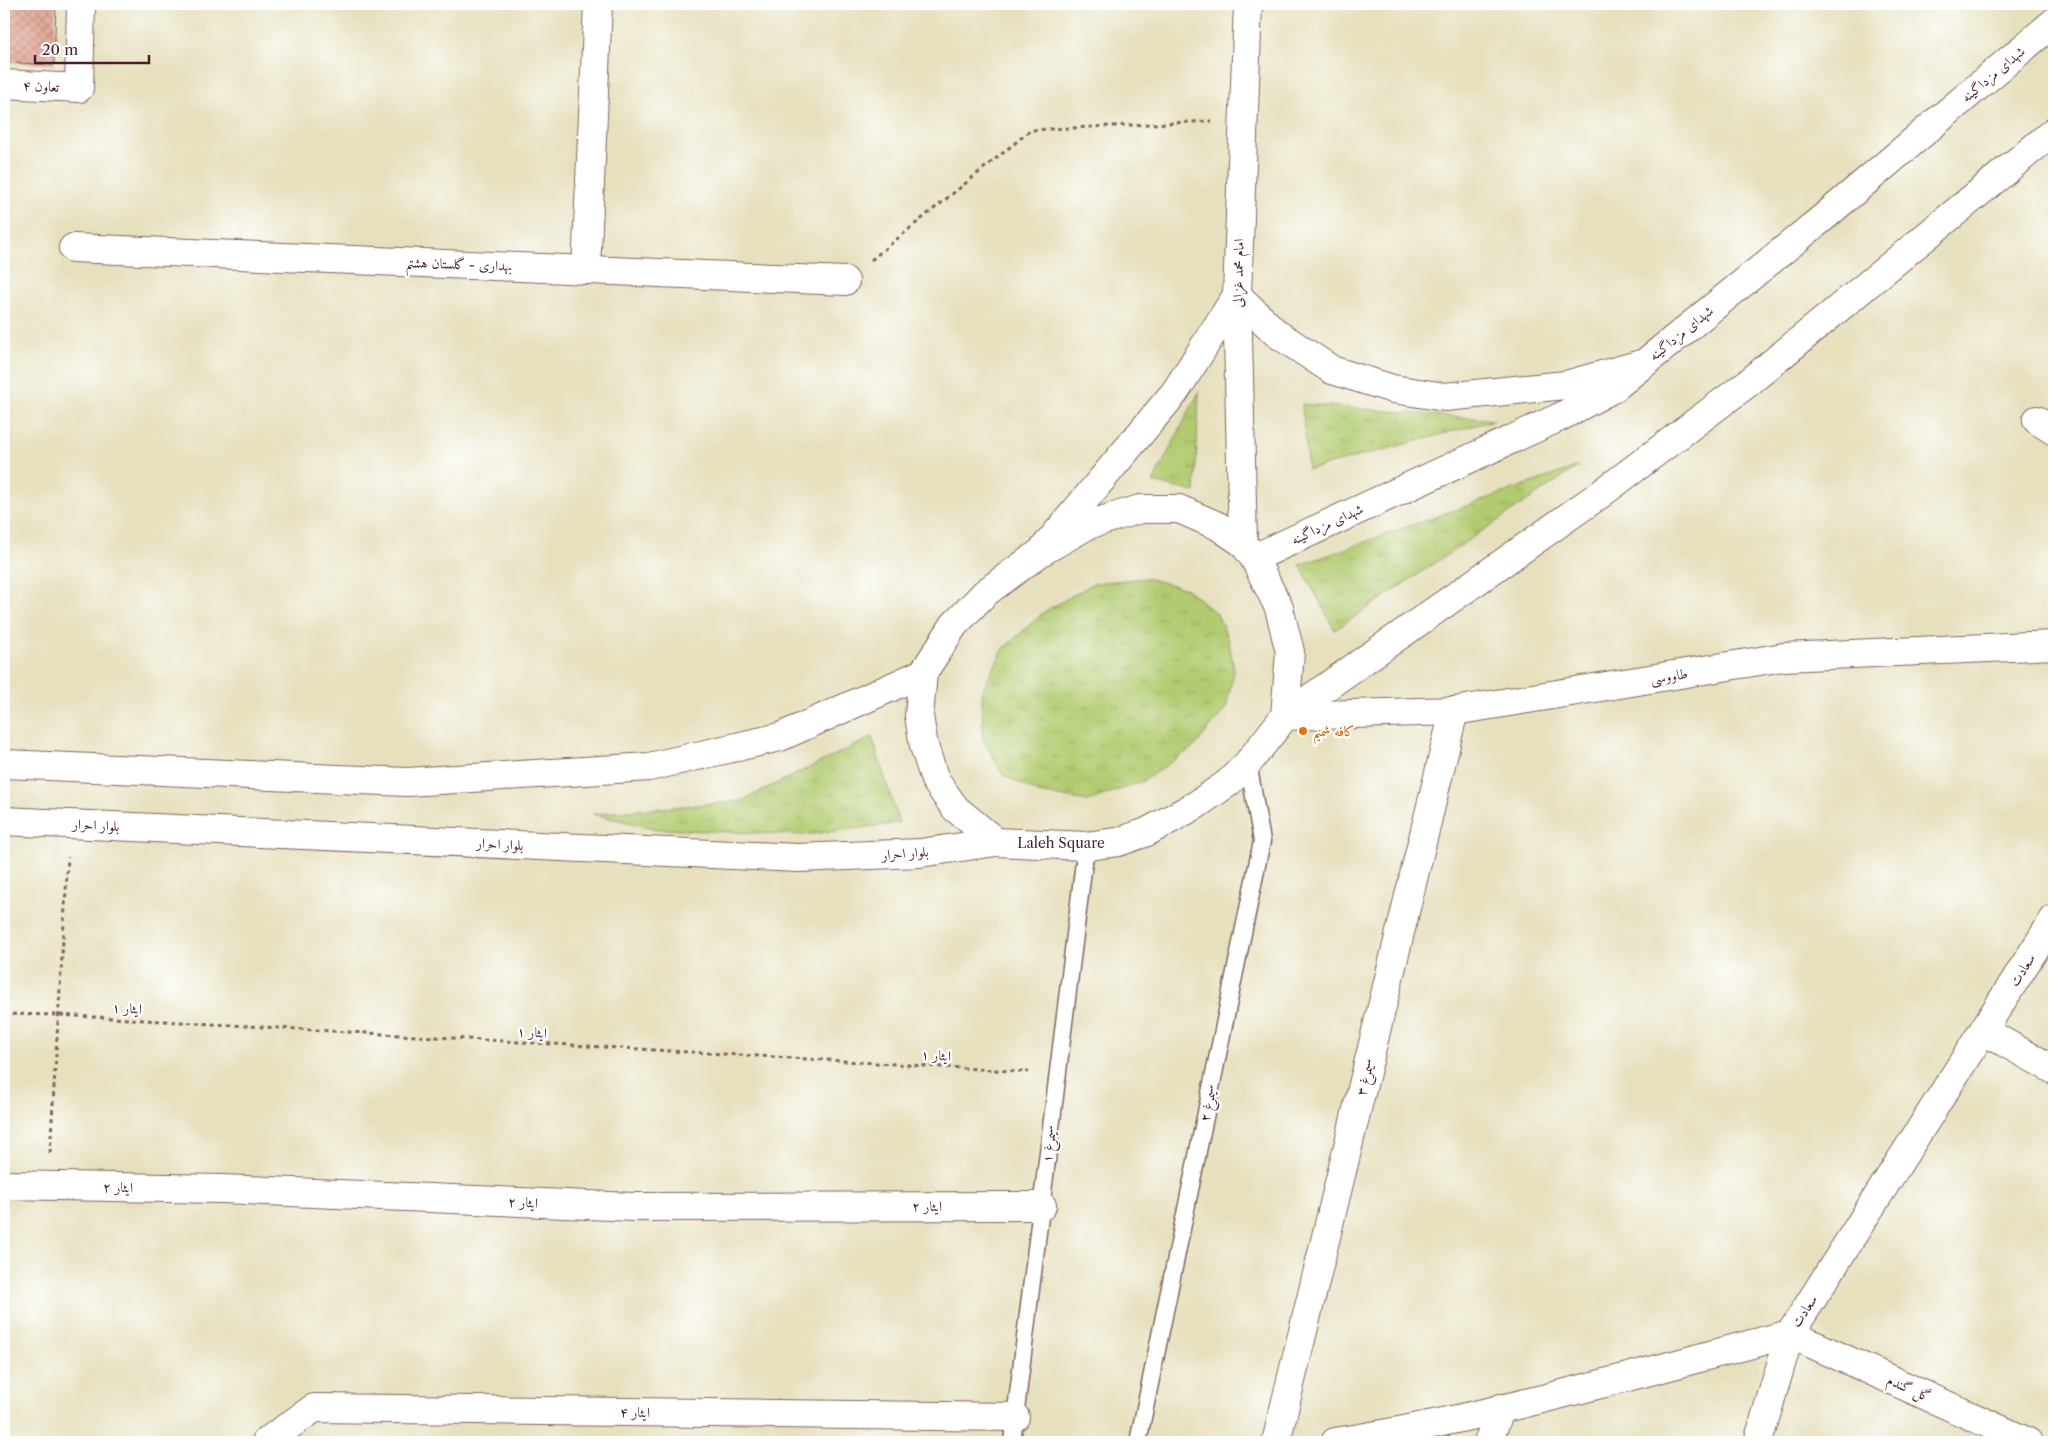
<svg xmlns="http://www.w3.org/2000/svg" width="2058" height="1446" font-family="'Libre Caslon Text',Amiri,serif">
<style>
.grass{fill:url(#grass-tufts);stroke:#7e754e}
.building{fill:url(#building-cross-hatch)}
.lines{fill:none;stroke-linecap:round;stroke-linejoin:round}
.lane-casing{stroke:#81635e;stroke-width:19}
.street-casing{stroke:#81635e;stroke-width:30}
.secondary-casing{stroke:#81635e;stroke-width:30}
.path{stroke:#81635e;stroke-width:3;stroke-dasharray:4 4;stroke-linecap:butt}
.lane{stroke:#fff;stroke-width:16}
.street{stroke:#fff;stroke-width:28}
.secondary{stroke:#fff;stroke-width:28}
.food-dot{fill:#e8710a;stroke:#fff;stroke-width:2}
.labels{text-anchor:middle;dominant-baseline:central;stroke-width:4.5;stroke-linejoin:round;paint-order:stroke}
.street-label{font-size:14px;fill:#4a1f2b;stroke:#fff}
.food-label{font-size:14px;fill:#c56008;stroke:#fff;text-anchor:start}
</style>
<defs>
<pattern id="grass-tufts" width="24" height="20" patternUnits="userSpaceOnUse" patternTransform="scale(1.25)"><rect width="24" height="20" fill="#b2cb70"/><path d="M3 7l-1-3M5 7V3M7 7l1-3M15 17l-1-3M17 17v-4M19 17l1-3" fill="none" stroke="#9bae61"/></pattern>
<pattern id="building-cross-hatch" width="8" height="8" patternUnits="userSpaceOnUse" patternTransform="scale(1.25)"><rect width="8" height="8" fill="#e0a190"/><path d="M0 0l8 8M0 8l8-8" fill="none" stroke="#b88376"/></pattern>
</defs>
<rect width="100%" height="100%" fill="#fff"/>
<filter id="ink" filterUnits="userSpaceOnUse"><feTurbulence type="fractalNoise" baseFrequency=".02" numOctaves="2"/><feDisplacementMap in="SourceGraphic" scale="10" xChannelSelector="R" yChannelSelector="G"/><feConvolveMatrix kernelMatrix="1 2 1 2 8 2 1 2 1" color-interpolation-filters="sRGB"/></filter>
<filter id="wash" filterUnits="userSpaceOnUse"><feTurbulence type="fractalNoise" baseFrequency=".0096" numOctaves="4" result="noise"/><feDisplacementMap in="SourceGraphic" scale="20" xChannelSelector="R" yChannelSelector="G"/><feGaussianBlur stdDeviation="1.12" result="paint"/><feColorMatrix in="noise" values="0 0 0 0 0 0 0 0 0 0 0 0 0 0 0 0 0 1.4 0 .05"/><feComposite in="paint" operator="in"/></filter>
<g filter="url(#wash)">
<rect width="100%" height="100%" fill="#e6e0bd"/>
<!-- grass -->
<g class="grass">
<path d="M1199 392 1195 492 1153 482Z"/>
<path d="M1302 404 1495 420 1308 470Z"/>
<path d="M1579 466 1335 630 1300 565Z"/>
<path d="M1146 578 1187 589 1217 614 1229 641 1234 670 1226 708 1195 746 1143 781 1088 801 1039 793 1003 775 983 739 982 691 1004 648 1044 612 1094 583Z"/>
<path d="M872 737 899 823 804 835 657 829 593 814 741 801Z"/>
</g>
<g id="blocks">
<!-- building -->
<path class="building" d="M4 4H56L54 65 4 62Z"/>
</g>
</g>
<g filter="url(#ink)">
<use href="#blocks" fill-opacity="0" stroke="#81635e" stroke-width="1"/>
<g class="lines">
<defs>
<g id="lane">
<path d="M1012 1442 1086 846"/>
<path d="M1138 1442 1262 841 1248 763"/>
</g>
<g id="street">
<path d="M4 84 79 88 81 4"/>
<path d="M73 248 845 281"/>
<path d="M586 270 598 4"/>
<path d="M2037 420 2054 431"/>
<path d="M1285 716 1454 711 1784 657 2054 645"/>
<path d="M1984 1031 2054 1070"/>
<path d="M4 1185 222 1189 634 1207 1042 1206"/>
<path d="M1790 1334 2028 1442"/>
<path d="M266 1442 314 1408 1015 1417"/>
<path d="M1276 1442 1454 711"/>
<path d="M1335 1442C1489 1418 1639 1373 1790 1334"/>
<path d="M1488 1442 1501 1408"/>
<path d="M1758 1442 1790 1334 2054 919"/>
</g>
<g id="secondary">
<path d="M1243 543 1237 295 1248 4"/>
<path d="M1041 552 1088 525 1140 509H1179L1218 526 1243 543 1254 558 1279 608 1290 652 1285 716 1248 763 1228 783 1196 805 1147 832 1118 842 1086 846 996 842 955 808 935 780 924 746 919 716 923 673 954 625 985 593 1041 552 1175 392 1237 295 1276 333 1332 370 1393 389 1445 397 1566 385 1645 363"/>
<path d="M1254 558 1560 417 1614 388 1824 217 2054 22"/>
<path d="M1285 716 1602 493 1748 383 2054 131"/>
<path d="M4 764 407 782 649 767 780 737 923 673"/>
<path d="M4 821 798 858 920 853 996 842"/>
</g>
</defs>
<!-- lane casing -->
<use href="#lane" class="lane-casing"/>
<!-- street casing -->
<use href="#street" class="street-casing"/>
<!-- secondary casing -->
<use href="#secondary" class="secondary-casing"/>
<!-- path -->
<g class="path">
<path d="M871 260 1031 130 1211 121"/>
<path d="M4 1014 60 1015 1029 1072"/>
<path d="M50 1153 68 857"/>
</g>
<!-- lane -->
<use href="#lane" class="lane"/>
<!-- street -->
<use href="#street" class="street"/>
<!-- secondary -->
<use href="#secondary" class="secondary"/>
</g>
</g>
<!-- markers -->
<circle class="food-dot" cx="1303" cy="731" r="5"/>
<g class="labels">
<!-- street labels -->
<g class="street-label">
<text transform="translate(1993 74) rotate(-40)">شهدای مزداگینه</text>
<text transform="translate(41 86) rotate(3)">تعاون ۴</text>
<text transform="translate(459 264) rotate(2)">بهداری - گلستان هشتم</text>
<text transform="translate(1238 273) rotate(-89)">امام محمد غزالی</text>
<text transform="translate(1681 333) rotate(-39)">شهدای مزداگینه</text>
<text transform="translate(1327 524) rotate(-25)">شهدای مزداگینه</text>
<text transform="translate(1669 676) rotate(-9)">طاووسی</text>
<text transform="translate(96 825) rotate(3)">بلوار احرار</text>
<text x="1061" y="843">Laleh Square</text>
<text transform="translate(500 844) rotate(3)">بلوار احرار</text>
<text transform="translate(905 853) rotate(-4)">بلوار احرار</text>
<text transform="translate(2022 970) rotate(-58)">سعادت</text>
<text transform="translate(127 1008) rotate(3)">ایثار ۱</text>
<text transform="translate(532 1032) rotate(3)">ایثار ۱</text>
<text transform="translate(936 1055) rotate(3)">ایثار ۱</text>
<text transform="translate(1365 1077) rotate(-76)">سیمرغ ۳</text>
<text transform="translate(1208 1103) rotate(-78)">سیمرغ ۲</text>
<text transform="translate(1049 1144) rotate(-83)">سیمرغ ۱</text>
<text transform="translate(118 1187) rotate(1)">ایثار ۲</text>
<text transform="translate(523 1202) rotate(3)">ایثار ۲</text>
<text x="927" y="1206">ایثار ۲</text>
<text transform="translate(1804 1311) rotate(-57)">سعادت</text>
<text transform="translate(1909 1388) rotate(24)">گل گندم</text>
<text transform="translate(635 1412) rotate(1)">ایثار ۴</text>
</g>
<!-- food labels -->
<g class="food-label">
<text x="1313" y="731">کافه شمیم</text>
</g>
</g>
<!-- margin -->
<rect width="2058" height="1446" fill="none" stroke="#fff" stroke-width="20"/>
<!-- scale -->
<path d="M35 55v8h114v-8" fill="none" stroke="#4a1f2b" stroke-width="2.5"/>
<text x="42" y="55" font-size="15" fill="#4a1f2b" stroke="#ffffff" stroke-width="4" paint-order="stroke">20 m</text>
</svg>
